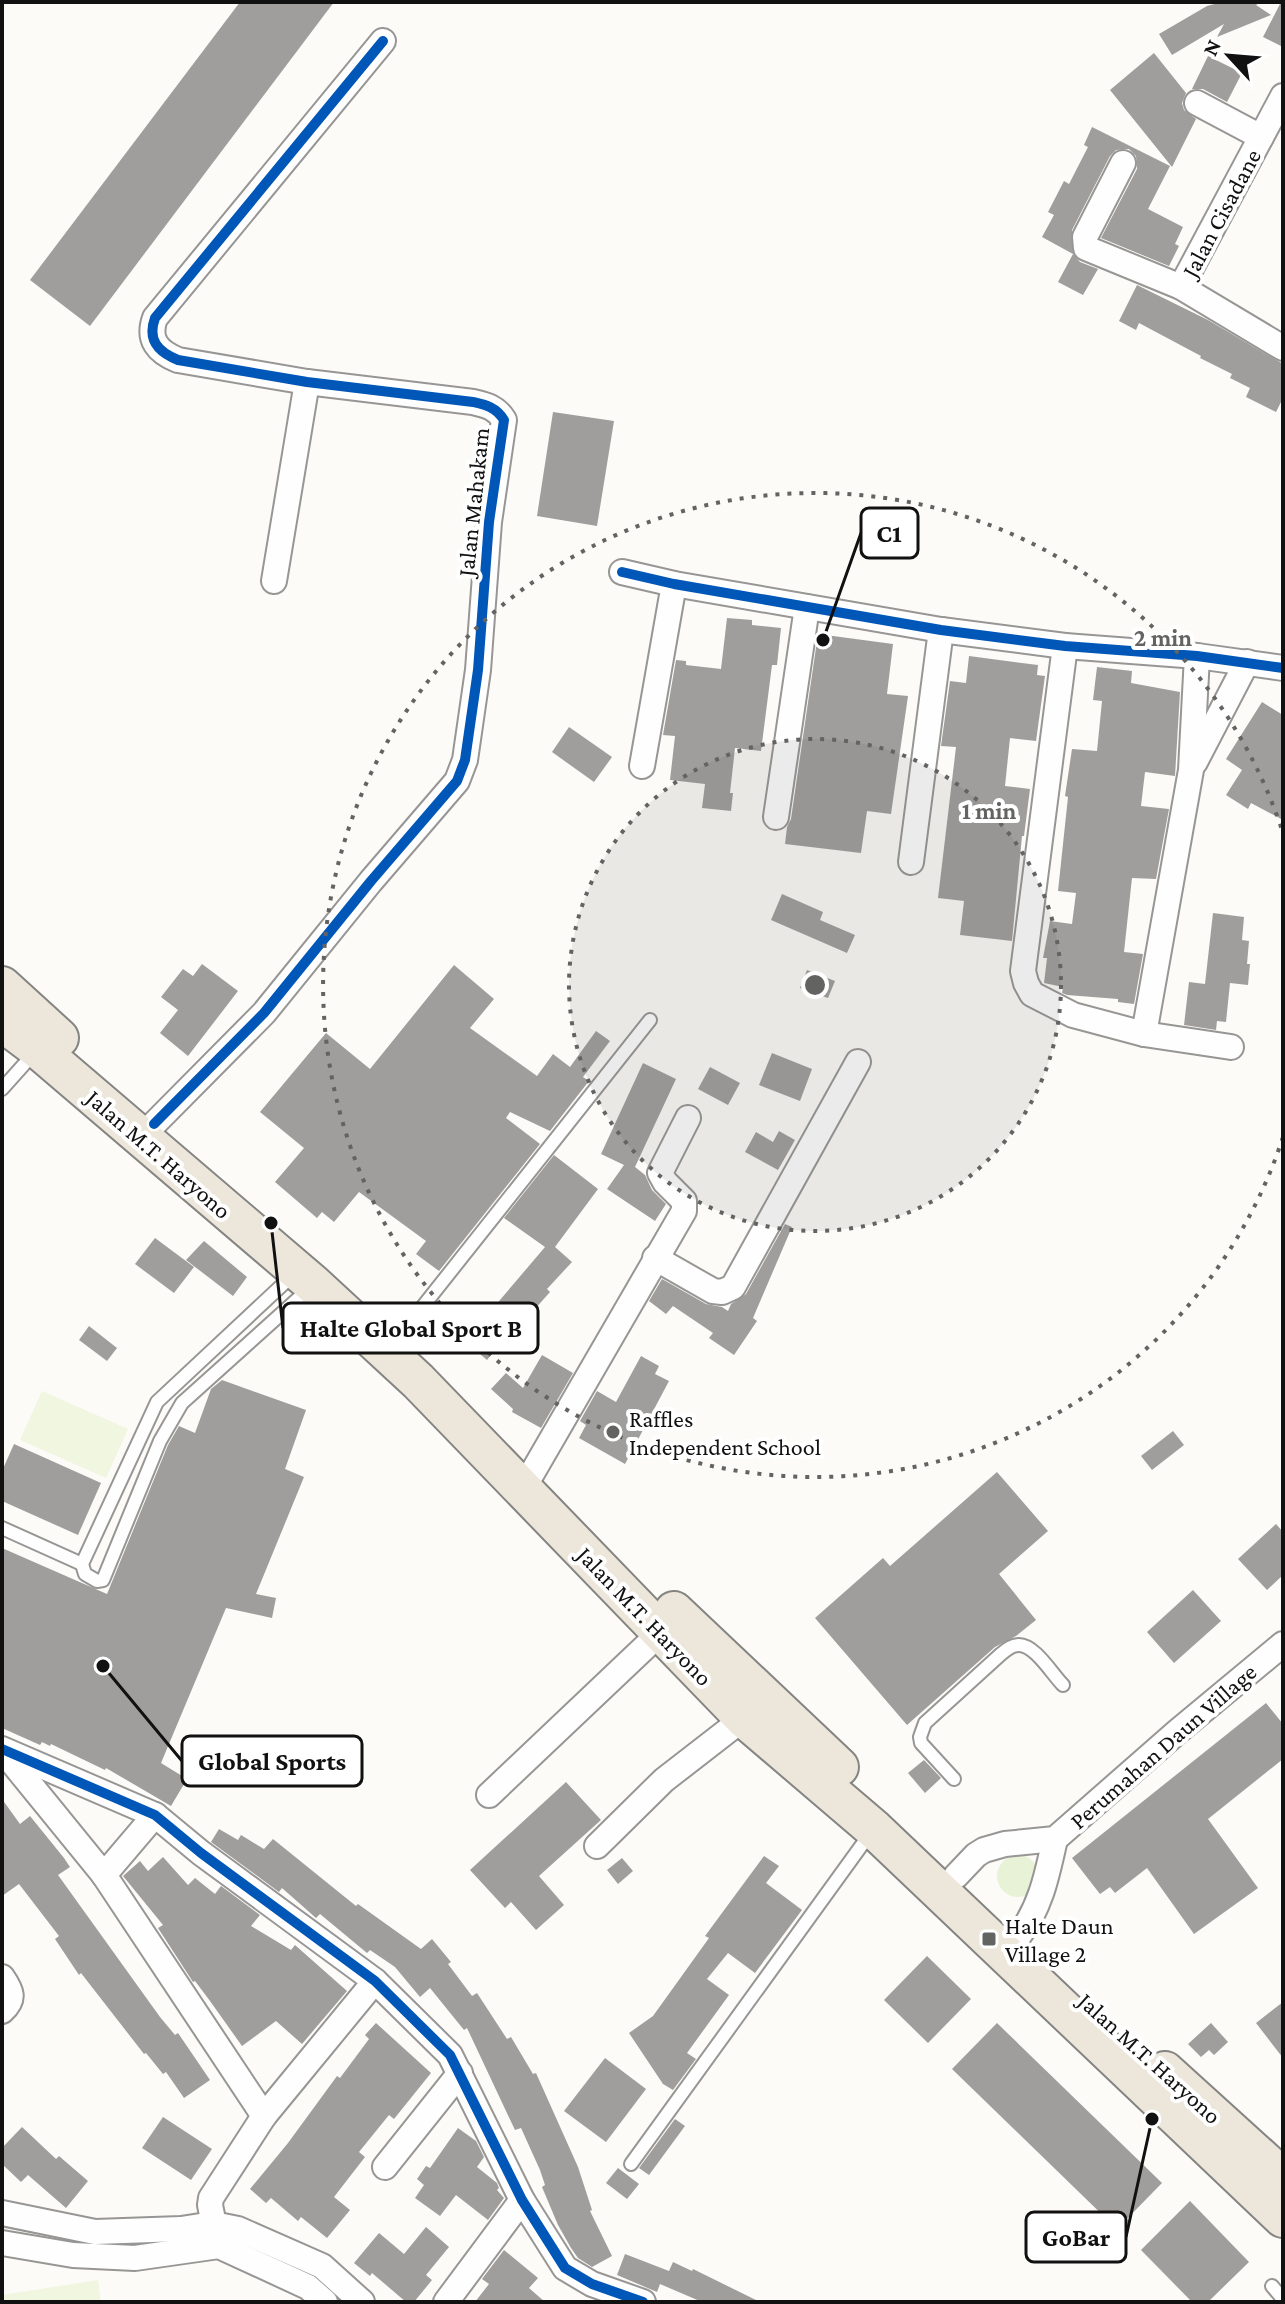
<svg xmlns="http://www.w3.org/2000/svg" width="1285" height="2304" font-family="'Crimson Pro',serif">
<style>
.green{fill:#e8f2d7}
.pitch{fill:#f1f6e0}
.building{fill:#a09e9c}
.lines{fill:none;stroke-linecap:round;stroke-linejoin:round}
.lane-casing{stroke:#979695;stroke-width:16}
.street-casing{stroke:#979695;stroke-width:28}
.primary-casing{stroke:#848482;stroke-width:42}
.lane{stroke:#fffefe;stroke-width:12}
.street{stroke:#fffefe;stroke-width:24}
.primary{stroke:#ede7db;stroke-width:38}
.cycleway-casing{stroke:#fff;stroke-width:15}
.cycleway{stroke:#0057b8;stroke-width:10}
.ring{fill:none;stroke:#636362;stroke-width:4;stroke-dasharray:4 8}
.poi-dot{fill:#636362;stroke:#fff;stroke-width:3}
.labels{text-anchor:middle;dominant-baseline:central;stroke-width:8;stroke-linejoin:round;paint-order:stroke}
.street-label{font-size:24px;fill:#111;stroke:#fff}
.poi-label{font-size:24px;fill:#111;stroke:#fff;text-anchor:start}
.centre{fill:#636362;stroke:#fff;stroke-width:4}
.ring-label{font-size:24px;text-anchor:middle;font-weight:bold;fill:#636362;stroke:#fff;stroke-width:8;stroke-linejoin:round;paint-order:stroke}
.leader{fill:none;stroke:#111;stroke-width:3}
.callout-dot{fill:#111;stroke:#fff;stroke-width:3}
.callout{fill:#fff;stroke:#111;stroke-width:3}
.callout-label{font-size:26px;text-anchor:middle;font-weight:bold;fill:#111}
</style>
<rect width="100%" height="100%" fill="#fcfbf7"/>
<!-- green -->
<circle class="green" cx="1018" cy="1876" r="21"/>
<!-- pitch -->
<g class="pitch">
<path d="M42 1391 128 1429 106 1478 20 1440Z"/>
<path d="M98 2280 101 2302H2V2295Z"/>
</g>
<!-- building -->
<g class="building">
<path d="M240 2H334L90 326 30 280Z"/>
<path d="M1222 2H1261L1256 5 1271 15 1217 37 1224 24 1172 55 1159 34 1207 6Z"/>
<path d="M1281 2H1283V47L1263 37Z"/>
<path d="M1154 53 1186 93 1182 103 1184 110 1196 119 1172 167 1110 90Z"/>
<path d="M1208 56 1242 73 1227 102 1203 89H1192Z"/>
<path d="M1092 127 1170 166 1148 209 1183 227 1175 244 1179 246 1169 266 1101 238 1137 169 1136 156 1129 149 1116 150 1110 156 1072 230 1073 254 1042 237 1054 215 1048 212 1064 181 1069 184 1088 147 1084 145Z"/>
<path d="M1073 254 1080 262 1098 269 1083 295 1058 282Z"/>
<path d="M1137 285 1208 320 1283 364V398L1276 412 1246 397 1250 388 1230 378 1232 374 1200 358 1201 356 1139 323 1136 330 1119 321Z"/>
<path d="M553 412 614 421 597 526 537 516Z"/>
<path d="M727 618 752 620V625L781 628 777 665H772L761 751 735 748 730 793H733L731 811 702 808 705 784 670 780 675 736 663 735 676 660 686 661V665L721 669Z"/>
<path d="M818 634 893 644 887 694 908 696 891 814 867 811 861 853 785 844 787 827 791 819Z"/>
<path d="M969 656 1038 665 1037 675 1045 676 1036 741 1010 738 1005 786 1030 789 1024 836H1022L1012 941 960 935 964 901 938 898 956 747 941 746 950 681 966 683Z"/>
<path d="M1097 667 1132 671 1131 683 1180 692 1175 776 1145 772 1141 806 1169 809 1156 879 1132 878 1124 952 1143 954 1134 1004 1118 1002V999L1067 995 1062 993 1063 987 1044 983 1047 958H1043L1050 921 1072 924 1076 893 1058 891 1068 797 1065 796 1072 749 1097 751 1102 701 1093 700Z"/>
<path d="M1262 702 1283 715V820L1251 803 1248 809 1226 795 1242 770 1226 759Z"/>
<path d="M569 727 612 757 594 782 552 752Z"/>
<path d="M782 894 823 912 820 920 855 935 847 953 771 920Z"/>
<path d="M1213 913 1244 917 1242 940 1249 941 1247 964H1250L1248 985 1230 983 1226 1022 1217 1021 1216 1030 1184 1025 1189 982 1205 984Z"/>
<path d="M202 964 238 991 188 1056 160 1033 178 1010 161 997 183 969 193 976Z"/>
<path d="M454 965 494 999 470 1028 537 1076 553 1054 570 1067 596 1031 610 1041 583 1077 589 1081 550 1131 510 1112 506 1118 540 1144 439 1271 416 1254 426 1241 359 1192 334 1222 322 1212 317 1218 275 1182 304 1148 260 1112 326 1033 370 1069Z"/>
<path d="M807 970 835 981 828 998 800 988Z"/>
<path d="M772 1053 812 1069 800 1101 759 1085Z"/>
<path d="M643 1063 676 1079 635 1167 645 1175 652 1190 666 1204 655 1221 607 1189 624 1165 601 1154Z"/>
<path d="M710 1067 740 1083 728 1105 698 1089Z"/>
<path d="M779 1131 795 1140 778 1170 745 1152 756 1132 773 1142Z"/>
<path d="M554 1155 598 1189 555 1247 572 1262 547 1289 550 1292 518 1328 515 1326 487 1360 474 1349 503 1315 494 1307 545 1247 504 1218Z"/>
<path d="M785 1224 792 1227 753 1318 757 1321 734 1355 709 1338 713 1333 673 1306 666 1314 649 1301 662 1279 706 1304 722 1307 728 1311 731 1304 746 1294Z"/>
<path d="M155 1238 194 1267 174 1293 135 1264Z"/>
<path d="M204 1241 247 1277 233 1296 186 1260Z"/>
<path d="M89 1326 117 1348 107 1361 79 1340Z"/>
<path d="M542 1355 573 1373 541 1428 512 1412 513 1409 491 1389 506 1373 523 1388Z"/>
<path d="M641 1356 659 1366 655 1374 669 1381 625 1464 579 1438 586 1425 580 1421 597 1391 616 1402Z"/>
<path d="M222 1380 306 1410 285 1469 304 1477 256 1594 276 1598 272 1618 226 1608 161 1763 187 1779 171 1806 106 1768 105 1770 51 1744 50 1746 42 1742 40 1745 2 1728V1548L107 1594 168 1445 179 1426 195 1433 211 1389Z"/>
<path d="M1173 1431 1184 1445 1152 1470 1141 1456Z"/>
<path d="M14 1444 101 1483 78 1535 2 1501V1471Z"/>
<path d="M997 1472 1048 1531 999 1574 1036 1620 1016 1636 995 1647 907 1725 815 1618 883 1558 890 1566Z"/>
<path d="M1276 1524 1283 1532V1575L1267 1590 1238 1559Z"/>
<path d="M1193 1590 1221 1621 1174 1663 1147 1632Z"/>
<path d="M1266 1703 1283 1724V1759L1208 1819 1258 1888 1194 1934 1147 1868 1115 1893 1110 1887 1100 1894 1072 1858Z"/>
<path d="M924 1760 941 1778 925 1793 908 1773Z"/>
<path d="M566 1782 601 1820 539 1876 564 1905 536 1930 511 1902 505 1908 470 1870Z"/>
<path d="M2 1799 20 1824 30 1816 64 1858 70 1867 58 1875 160 2017 175 2035 178 2033 210 2080 184 2098 166 2072 163 2074 146 2053 144 2054 81 1973 79 1975 55 1939 59 1936 19 1884 2 1896Z"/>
<path d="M219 1829 238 1840 241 1835 264 1849 273 1839 356 1906 358 1904 421 1949 432 1939 451 1962 448 1964 472 1996 477 1993 507 2039 511 2037 533 2074 536 2073 578 2167 592 2210 590 2211 612 2256 592 2267 578 2258 571 2248 558 2225 542 2187 545 2185 540 2170 521 2128 515 2130 467 2028 464 2030 430 1988 420 1997 395 1967 370 1950 367 1953 320 1914 316 1918 282 1888 279 1892 211 1842Z"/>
<path d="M764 1856 779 1866 766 1883 802 1910 755 1973 728 1953 707 1979 729 1995 687 2053 696 2059 673 2090 663 2084 629 2033 653 2016 709 1938 705 1936Z"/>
<path d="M163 1857 188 1885 195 1878 215 1894 221 1886 260 1915 251 1926 291 1950 295 1945 347 1991 302 2044 276 2021 242 2046 210 2001 195 1981 193 1982 158 1928 163 1925 123 1876 140 1861 148 1871Z"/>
<path d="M622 1858 633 1871 618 1884 607 1870Z"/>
<path d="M927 1956 971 1999 928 2043 884 2000Z"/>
<path d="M1283 2002V2058L1256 2023Z"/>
<path d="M376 2023 431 2073 394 2119 389 2115 359 2152 365 2157 334 2197 350 2210 327 2238 301 2217 298 2221 271 2198 266 2203 250 2189 288 2143 337 2076 340 2078 369 2039 365 2035Z"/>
<path d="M997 2023 1162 2183 1117 2229 952 2069Z"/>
<path d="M1211 2023 1228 2042 1214 2055 1209 2050 1201 2057 1188 2044Z"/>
<path d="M605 2058 646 2089 606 2142 564 2111Z"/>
<path d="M163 2117 212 2149 191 2180 142 2148Z"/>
<path d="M675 2119 685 2126 649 2175 639 2168Z"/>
<path d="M22 2127 56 2159 59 2156 88 2181 66 2208 28 2175 21 2182 2 2164V2148Z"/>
<path d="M458 2128 476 2141 484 2157 477 2167 497 2183 499 2188 497 2190 504 2198 488 2220 456 2195 440 2216 415 2198 424 2185 417 2179 426 2166 430 2168Z"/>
<path d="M618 2168 639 2184 627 2199 606 2183Z"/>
<path d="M1190 2201 1249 2262 1208 2302H1192L1141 2250Z"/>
<path d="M426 2227 449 2247 426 2275 432 2280 414 2302H406L372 2273 370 2276 354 2263 379 2233 404 2254Z"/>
<path d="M504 2250 538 2278 529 2288 545 2302H475L489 2284 482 2279Z"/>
<path d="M625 2254 669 2271 673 2262 692 2271 693 2269 760 2302H702L660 2284 657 2292 617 2275Z"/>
</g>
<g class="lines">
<defs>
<g id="lane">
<path d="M2 1089 36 1051"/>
<path d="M295 1273 157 1402 82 1564 85 1574 97 1581 103 1580 160 1441 182 1403 311 1287"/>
<path d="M397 1339 650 1020"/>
<path d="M2 1528 82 1564"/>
<path d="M954 1779 921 1743 920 1737 925 1723 1001 1654C1006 1650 1011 1645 1019 1645 1035 1645 1052 1674 1063 1685"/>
<path d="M631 2164 872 1831"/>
<path d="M1272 2286 1283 2299"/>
</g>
<g id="street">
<path d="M1197 103 1261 137"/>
<path d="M1123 163 1085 237 1086 248 1181 287 1283 348"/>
<path d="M1181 287 1283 96"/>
<path d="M622 572 674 584 941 630 1065 646 1197 656 1283 668"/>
<path d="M274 581 307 382"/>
<path d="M1065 646 1023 971 1026 983 1032 994 1073 1015 1144 1034 1231 1047"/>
<path d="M1195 762 1247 662"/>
<path d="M642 766 674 584"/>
<path d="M776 817 807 607"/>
<path d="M911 862 941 630"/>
<path d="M1144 1034 1191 770 1197 656"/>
<path d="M154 1124 264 1013 371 881 457 781 465 760 478 670 489 522 504 420C496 407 486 405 473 402L307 382 178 360C158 352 147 340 155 318L383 41"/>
<path d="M655 1258 713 1291 722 1292 733 1287 858 1062"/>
<path d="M531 1475 684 1211V1201L665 1182 660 1173 688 1118"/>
<path d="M2 1749 155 1815 201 1853 375 1981 450 2055 522 2200 565 2268 592 2284 643 2302"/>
<path d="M3 1751 104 1875 264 2116"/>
<path d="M489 1795 661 1632"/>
<path d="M597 1846 664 1780 744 1718"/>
<path d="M104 1875 155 1815"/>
<path d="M956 1876 976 1855 984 1850 1005 1844 1055 1839 1177 1732 1283 1644"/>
<path d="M1018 1937C1041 1907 1047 1875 1055 1839"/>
<path d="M2 1977C11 1990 16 1999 2 2011"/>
<path d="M385 2167 460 2073"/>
<path d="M2 2213 95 2232 181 2229 213 2224 238 2229 322 2266 362 2302"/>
<path d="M217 2240 210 2205 211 2198 264 2116 375 1981"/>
<path d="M2 2243 73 2255 135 2258 219 2246 308 2287 325 2302"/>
<path d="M446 2302 522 2200"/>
</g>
<g id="primary">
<path d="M2 986 59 1038"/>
<path d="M2 1022 38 1049 313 1284 418 1381 744 1718 874 1829 1283 2218"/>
<path d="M674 1611 839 1767"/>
<path d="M1165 2071 1283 2178"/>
</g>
</defs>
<!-- lane casing -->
<use href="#lane" class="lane-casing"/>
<!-- street casing -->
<use href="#street" class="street-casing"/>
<!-- primary casing -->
<use href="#primary" class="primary-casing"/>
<!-- lane -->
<use href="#lane" class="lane"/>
<!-- street -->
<use href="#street" class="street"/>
<!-- primary -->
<use href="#primary" class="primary"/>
<defs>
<g id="cycleway">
<path d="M622 572 674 584 941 630 1065 646 1197 656 1283 668"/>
<path d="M154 1124 264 1013 371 881 457 781 465 760 478 670 489 522 504 420C496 407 486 405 473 402L307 382 178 360C158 352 147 340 155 318L383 41"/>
<path d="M2 1749 155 1815 201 1853 375 1981 450 2055 522 2200 565 2268 592 2284 643 2302"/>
</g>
</defs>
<!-- cycleway casing -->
<use href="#cycleway" class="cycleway-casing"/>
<!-- cycleway -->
<use href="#cycleway" class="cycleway"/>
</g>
<!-- distance rings -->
<circle cx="815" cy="985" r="246" fill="#636362" fill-opacity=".12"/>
<g class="ring">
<circle cx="815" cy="985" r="246"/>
<path d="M1283 1137A492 492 0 1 1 1283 833"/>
</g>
<!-- markers -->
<g class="poi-dot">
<circle cx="613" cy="1432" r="8"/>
<rect x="981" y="1931" width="16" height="16" rx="4"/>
</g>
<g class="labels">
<!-- street labels -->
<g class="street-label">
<text transform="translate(1221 213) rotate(-62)">Jalan Cisadane</text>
<text transform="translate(473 502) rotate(-84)">Jalan Mahakam</text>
<text transform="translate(159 1154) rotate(41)">Jalan M.T. Haryono</text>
<text transform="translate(645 1616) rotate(46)">Jalan M.T. Haryono</text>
<text transform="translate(1163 1746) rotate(-41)">Perumahan Daun Village</text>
<text transform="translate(1150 2058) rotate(42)">Jalan M.T. Haryono</text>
</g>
<!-- poi labels -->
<g class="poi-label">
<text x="629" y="1418">Raffles<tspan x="629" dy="28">Independent School</tspan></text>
<text x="1005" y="1925">Halte Daun<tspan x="1005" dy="28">Village 2</tspan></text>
</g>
</g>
<circle cx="815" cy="985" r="12" class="centre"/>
<g class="ring-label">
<text x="1163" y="646">2 min</text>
<text x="989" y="819">1 min</text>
</g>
<!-- callouts -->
<path class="leader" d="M823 640L861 533M271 1223L283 1328M103 1666L182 1761M1152 2119L1126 2237"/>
<g class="callout-dot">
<circle cx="823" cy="640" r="8"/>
<circle cx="271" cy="1223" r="8"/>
<circle cx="103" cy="1666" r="8"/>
<circle cx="1152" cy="2119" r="8"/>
</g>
<g class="callout">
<rect x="861" y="508" width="57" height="50" rx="8"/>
<rect x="283" y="1303" width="255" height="50" rx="8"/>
<rect x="182" y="1736" width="180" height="50" rx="8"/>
<rect x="1026" y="2212" width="100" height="50" rx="8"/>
</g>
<g class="callout-label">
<text x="889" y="542">C1</text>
<text x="411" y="1337">Halte Global Sport B</text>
<text x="272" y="1770">Global Sports</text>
<text x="1076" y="2246">GoBar</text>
</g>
<!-- border -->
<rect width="1285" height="2304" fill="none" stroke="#111111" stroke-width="8"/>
<!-- north arrow -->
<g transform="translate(1229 56) rotate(296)" stroke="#ffffff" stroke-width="6" paint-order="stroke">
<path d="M0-6L14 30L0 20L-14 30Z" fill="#111111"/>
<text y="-12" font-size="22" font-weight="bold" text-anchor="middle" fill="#111111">N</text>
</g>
</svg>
